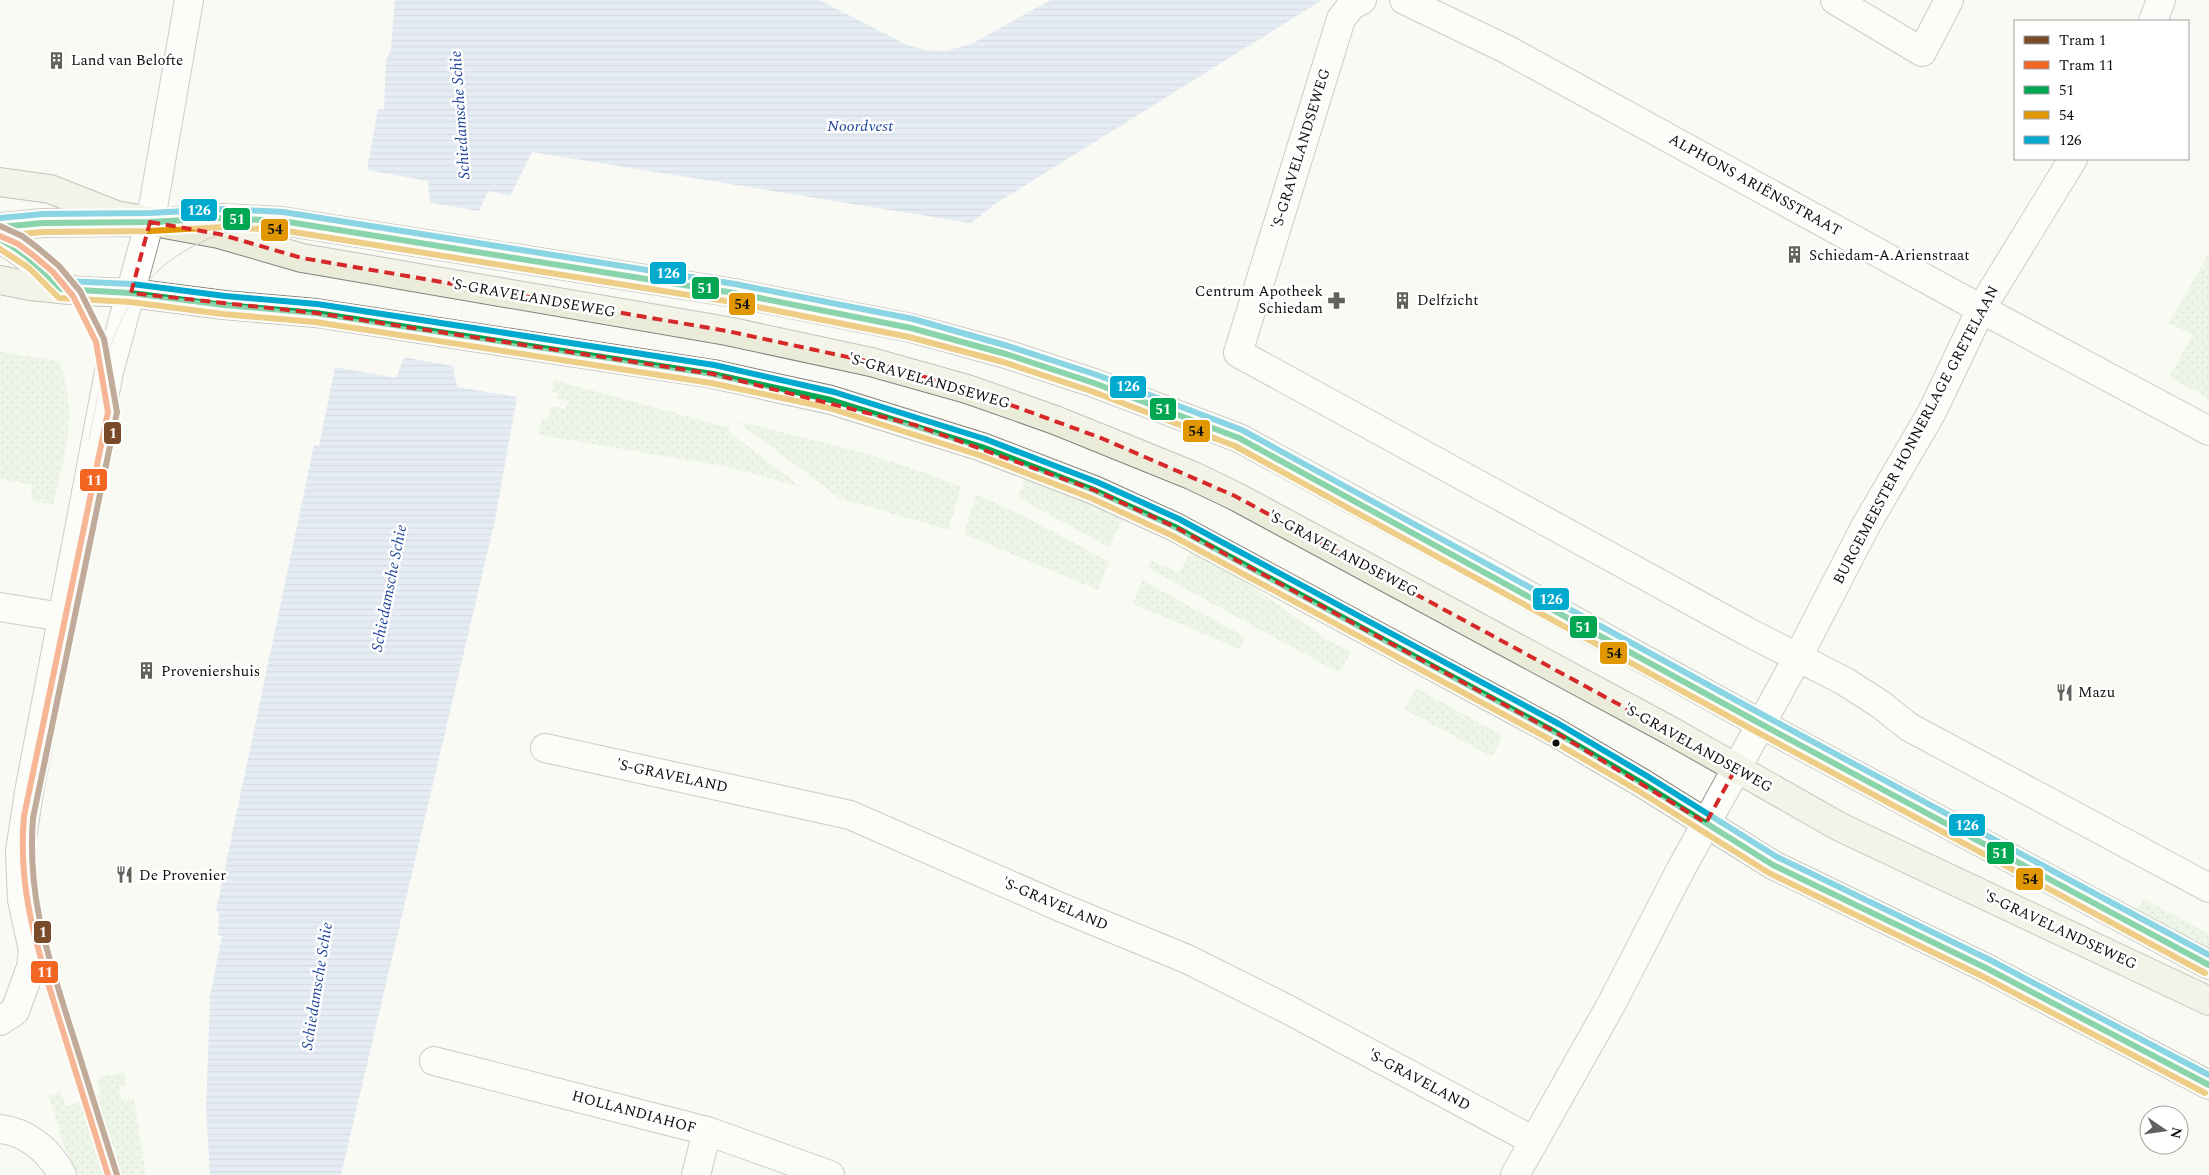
<svg xmlns="http://www.w3.org/2000/svg" width="2209" height="1175" font-family="Spectral,serif">
<style>
.grass{fill:url(#grass-dots)}
.water{fill:url(#water-rules)}
.pier{fill:#fafaf4}
.lines{fill:none;stroke-linecap:round;stroke-linejoin:round}
.minor-casing{stroke:#949492;stroke-width:30}
.major-casing{stroke:#82827f;stroke-width:30}
.minor{stroke:#fefefd;stroke-width:28}
.major{stroke:#ebebda;stroke-width:28}
.tram{stroke:#d6cac5;stroke-width:1}
.bus-1-casing{stroke:#fff;stroke-width:10}
.bus-2-casing{stroke:#fff;stroke-width:10}
.bus-3-casing{stroke:#fff;stroke-width:10}
.bus-1{stroke:#00a651;stroke-width:6}
.bus-2{stroke:#e09701;stroke-width:6}
.bus-3{stroke:#00a9ce;stroke-width:6}
.tram-1-casing{stroke:#fff;stroke-width:10}
.tram-2-casing{stroke:#fff;stroke-width:10}
.tram-1{stroke:#7a4b2a;stroke-width:6}
.tram-2{stroke:#f26522;stroke-width:6}
.marked{fill:none;stroke:#d62828;stroke-width:4;stroke-dasharray:10 6;stroke-linejoin:round}
.bus-dot{fill:#0e0e0e;stroke:#fff;stroke-width:2}
.labels{text-anchor:middle;dominant-baseline:central;stroke-width:5;stroke-linejoin:round;paint-order:stroke}
.poi-label{font-size:15px;fill:#0e0e0e;stroke:#fff;text-anchor:start}
.street-label{font-size:15px;fill:#0e0e0e;stroke:#fff}
.water-label{font-size:16px;font-style:italic;fill:#1f4598;stroke:#fff}
.line-badge{stroke:#fff;stroke-width:2}
.badge-label{font-size:14px;text-anchor:middle;font-weight:bold;fill:#fff}
.pale-badge-label{font-size:14px;text-anchor:middle;font-weight:bold;fill:#111}
</style>
<defs>
<pattern id="grass-dots" width="8" height="8" patternUnits="userSpaceOnUse" patternTransform="scale(1.25)"><rect width="8" height="8" fill="#deefd5"/><path d="M2 2h.1M6 6h.1" fill="none" stroke="#bdccb6" stroke-width="1.8" stroke-linecap="round"/></pattern>
<pattern id="water-rules" width="6" height="5" patternUnits="userSpaceOnUse" patternTransform="scale(1.25)"><rect width="6" height="5" fill="#ccdbf3"/><path d="M0 2.5h6" fill="none" stroke="#aebbcf"/></pattern>
</defs>
<rect width="100%" height="100%" fill="#fafaf4"/>
<!-- grass -->
<g class="grass">
<path d="M2209 253V399L2169 377 2192 335 2169 323Z"/>
<path d="M0 352 60 361C65 379 69 397 69 415 69 445 59 476 53 505L31 500 32 485 0 479Z"/>
<path d="M554 380 730 428 729 432 801 487 729 467 539 435 542 418 548 419 550 406 566 409 568 401 557 399 558 393 552 392Z"/>
<path d="M738 422C813 439 889 457 961 487L948 530 839 498Z"/>
<path d="M1027 473 1125 515 1109 547 1018 498Z"/>
<path d="M976 494 1022 515 1109 562 1098 590 964 534Z"/>
<path d="M1193 547 1205 553 1326 639 1351 652 1339 673 1148 568 1151 560 1179 573Z"/>
<path d="M1142 580 1245 637 1240 649 1133 604Z"/>
<path d="M1416 688 1503 736 1492 757 1404 709Z"/>
<path d="M2144 899 2209 934V951L2135 913Z"/>
<path d="M124 1073 126 1085 119 1086 121 1100 134 1099 146 1175H79L64 1146 49 1096 61 1092 66 1106 100 1095 97 1080 104 1076Z"/>
</g>
<!-- water -->
<path class="water" d="M395 0H819L907 45 925 50 946 51 971 44 1051 0H1322L995 204 971 223 532 152 510 196 488 191 479 211 453 366 457 387 517 397 495 520 341 1175H210L206 1111 210 996 222 936 218 935 219 912 216 911 314 445 319 446 335 367 396 378 404 358 430 203 428 181 367 170 378 109 384 110 386 61 391 49Z"/>
<!-- pier -->
<path class="pier" d="M428 202 479 211 453 366 402 357Z"/>
<g class="lines">
<defs>
<g id="minor">
<path d="M1362 0 1351 6 1341 19 1238 353 1748 632 1844 681 1880 704 1909 727 2209 888"/>
<path d="M1404 0 1506 49 1981 309 2209 431"/>
<path d="M1835 0 1922 52 1949 0"/>
<path d="M2153 21 2161 0"/>
<path d="M176 221 223 218 282 221 734 293 911 328 1006 354 1094 383 1239 438 1479 568 1761 724 2209 965"/>
<path d="M0 227 43 223 136 222"/>
<path d="M0 239C24 252 42 269 61 289"/>
<path d="M0 607 62 617"/>
<path d="M545 748 850 815 1060 907 1187 959 1285 1008 1534 1141"/>
<path d="M0 1021 15 1011 31 967 33 950 22 900 20 851 29 792 109 372 152 213 189 0"/>
<path d="M434 1061 707 1131 830 1175"/>
<path d="M0 1129C27 1132 50 1151 62 1175"/>
<path d="M696 1175 707 1131"/>
<path d="M1515 1175 1612 1003 1681 869 1798 657 1865 527 1932 412 1981 309 2073 159"/>
</g>
<g id="major">
<path d="M0 182 50 189 116 215 219 234 302 258 727 331 871 362 967 389 1055 420 1191 475 1235 496 1671 731 1840 827 2209 1001"/>
<path d="M0 280 30 286 80 291 131 293 224 305 316 313 713 374 831 400 982 447 1094 490 1175 527 1555 732 1642 783 1773 865 1986 968 2209 1085"/>
</g>
</defs>
<!-- minor casing -->
<use href="#minor" class="minor-casing"/>
<!-- major casing -->
<use href="#major" class="major-casing"/>
<!-- minor -->
<use href="#minor" class="minor"/>
<!-- major -->
<use href="#major" class="major"/>
<!-- tram -->
<g class="tram">
<path d="M0 216 44 219 225 209 734 291 912 325 1006 352 1095 380 1240 435 2209 962"/>
<path d="M89 439C96 407 101 373 112 342 140 264 202 230 281 221"/>
</g>
<defs>
<g id="bus-1">
<path d="M0 227 43 223 150 222 223 218 282 221 734 293 911 328 1006 354 1094 383 1239 438 1761 724 2209 965"/>
<path d="M0 239C24 252 42 269 61 289L131 293 224 305 316 313 713 374 831 400 982 447 1094 490 1175 527 1555 732 1642 783 1773 865 1986 968 2209 1085"/>
</g>
<g id="bus-2">
<path d="M1 236 43 232 150 231 223 227 281 230 732 302 909 337 1003 362 1091 391 1235 446 1757 732 2205 973"/>
<path d="M0 249 29 268 59 298 130 302 223 314 315 322 711 383 829 408 979 455 1091 498 1171 535 1551 740 1637 790 1769 873 1982 976 2205 1093"/>
</g>
<g id="bus-3">
<path d="M0 218 43 214 150 213 223 209 283 212 735 284 913 319 1008 346 1097 375 1242 430 1765 716 2209 955"/>
<path d="M4 231C28 245 46 261 65 281L132 284 225 296 317 304 714 365 834 392 985 439 1097 482 1179 519 1559 724 1647 776 1777 857 1990 960 2209 1075"/>
</g>
</defs>
<!-- bus-1 casing -->
<use href="#bus-1" class="bus-1-casing"/>
<!-- bus-2 casing -->
<use href="#bus-2" class="bus-2-casing"/>
<!-- bus-3 casing -->
<use href="#bus-3" class="bus-3-casing"/>
<!-- bus-1 -->
<use href="#bus-1" class="bus-1"/>
<!-- bus-2 -->
<use href="#bus-2" class="bus-2"/>
<!-- bus-3 -->
<use href="#bus-3" class="bus-3"/>
<defs>
<path id="tram-1" d="M0 226 22 236 38 248 59 266 80 291 104 339 117 412 33 818C27 896 47 953 70 1026 86 1076 101 1125 117 1175"/>
<path id="tram-2" d="M0 236 18 244 33 255 53 272 73 296 96 342 108 412 24 816C17 892 39 954 61 1025 77 1075 92 1125 108 1175"/>
</defs>
<!-- tram-1 casing -->
<use href="#tram-1" class="tram-1-casing"/>
<!-- tram-2 casing -->
<use href="#tram-2" class="tram-2-casing"/>
<!-- tram-1 -->
<use href="#tram-1" class="tram-1"/>
<!-- tram-2 -->
<use href="#tram-2" class="tram-2"/>
</g>
<!-- marked area -->
<path d="M0 0H2209V1175H0ZM150 222 219 234 302 258 727 331 871 362 967 389 1101 438 1235 496 1736 768 1706 823 1555 732 1175 527 1094 490 915 425 713 374 316 313 131 293Z" fill="#fafaf4" fill-opacity=".55" fill-rule="evenodd"/>
<path class="marked" d="M150 222 219 234 302 258 727 331 871 362 967 389 1101 438 1235 496 1736 768 1706 823 1555 732 1175 527 1094 490 915 425 713 374 316 313 131 293Z"/>
<!-- icons -->
<defs>
<symbol id="building-bare" viewBox="-9 -9 18 18"><path d="M-4-6H4V6H1V3H-1V6H-4ZM-2.5-4.3h1.7v1.8h-1.7ZM.8-4.3h1.7v1.8H.8ZM-2.5-1h1.7V.8h-1.7ZM.8-1h1.7V.8H.8Z" fill="#61615e" stroke="#fff" stroke-width="2.5" paint-order="stroke"/></symbol>
<symbol id="pharmacy-bare" viewBox="-9 -9 18 18"><path d="M-2-6h4v4h4v4h-4v4h-4v-4h-4v-4h4Z" fill="#61615e" stroke="#fff" stroke-width="2.5" paint-order="stroke"/></symbol>
<symbol id="restaurant-bare" viewBox="-9 -9 18 18"><path d="M-5-6h1v4h1v-4h1v4h1v-4h1v5L-1.5 .5V6h-2V.5L-5-1ZM5-6V6H3V1.5H1.5Q1.5-4 5-6Z" fill="#61615e" stroke="#fff" stroke-width="2.5" paint-order="stroke"/></symbol>
</defs>
<g fill-rule="evenodd">
<use href="#building-bare" x="44" y="48" width="25" height="25"/>
<use href="#building-bare" x="1782" y="242" width="25" height="25"/>
<use href="#pharmacy-bare" x="1324" y="288" width="25" height="25"/>
<use href="#building-bare" x="1390" y="288" width="25" height="25"/>
<use href="#building-bare" x="134" y="658" width="25" height="25"/>
<use href="#restaurant-bare" x="2052" y="680" width="25" height="25"/>
<use href="#restaurant-bare" x="112" y="862" width="25" height="25"/>
</g>
<!-- markers -->
<circle class="bus-dot" cx="1556" cy="743" r="4.5"/>
<g class="labels">
<!-- poi labels -->
<g class="poi-label">
<text x="71" y="60">Land van Belofte</text>
<text x="1809" y="255">Schiedam-A.Arienstraat</text>
<text x="1323" y="291" text-anchor="end">Centrum Apotheek<tspan x="1323" dy="17">Schiedam</tspan></text>
<text x="1417" y="300">Delfzicht</text>
<text x="161" y="671">Proveniershuis</text>
<text x="2078" y="692">Mazu</text>
<text x="139" y="875">De Provenier</text>
</g>
<!-- street labels -->
<g class="street-label">
<text transform="translate(1301 149) rotate(-73)">'S-GRAVELANDSEWEG</text>
<text transform="translate(1755 185) rotate(29)">ALPHONS ARIËNSSTRAAT</text>
<text transform="translate(533 298) rotate(10)">'S-GRAVELANDSEWEG</text>
<text transform="translate(929 381) rotate(16)">'S-GRAVELANDSEWEG</text>
<text transform="translate(1916 435) rotate(-62)">BURGEMEESTER HONNERLAGE GRETELAAN</text>
<text transform="translate(1343 554) rotate(28)">'S-GRAVELANDSEWEG</text>
<text transform="translate(1698 748) rotate(29)">'S-GRAVELANDSEWEG</text>
<text transform="translate(672 776) rotate(12)">'S-GRAVELAND</text>
<text transform="translate(1055 904) rotate(23)">'S-GRAVELAND</text>
<text transform="translate(2060 930) rotate(25)">'S-GRAVELANDSEWEG</text>
<text transform="translate(1419 1080) rotate(28)">'S-GRAVELAND</text>
<text transform="translate(634 1112) rotate(15)">HOLLANDIAHOF</text>
</g>
<!-- water labels -->
<g class="water-label">
<text transform="translate(460 115) rotate(-94)">Schiedamsche Schie</text>
<text x="860" y="126">Noordvest</text>
<text transform="translate(389 588) rotate(-79)">Schiedamsche Schie</text>
<text transform="translate(317 986) rotate(-81)">Schiedamsche Schie</text>
</g>
</g>
<g class="line-badge">
<rect x="180" y="198" width="38" height="24" rx="5" fill="#00a9ce"/>
<rect x="222" y="207" width="29" height="24" rx="5" fill="#00a651"/>
<rect x="260" y="218" width="29" height="24" rx="5" fill="#e09701"/>
<rect x="649" y="261" width="38" height="24" rx="5" fill="#00a9ce"/>
<rect x="691" y="276" width="29" height="24" rx="5" fill="#00a651"/>
<rect x="728" y="292" width="28" height="24" rx="5" fill="#e09701"/>
<rect x="1109" y="375" width="38" height="24" rx="5" fill="#00a9ce"/>
<rect x="1149" y="397" width="28" height="24" rx="5" fill="#00a651"/>
<rect x="1182" y="419" width="29" height="24" rx="5" fill="#e09701"/>
<rect x="103" y="421" width="19" height="24" rx="5" fill="#7a4b2a"/>
<rect x="79" y="468" width="29" height="24" rx="5" fill="#f26522"/>
<rect x="1532" y="587" width="38" height="24" rx="5" fill="#00a9ce"/>
<rect x="1569" y="615" width="29" height="24" rx="5" fill="#00a651"/>
<rect x="1599" y="641" width="29" height="24" rx="5" fill="#e09701"/>
<rect x="1948" y="813" width="38" height="24" rx="5" fill="#00a9ce"/>
<rect x="1986" y="841" width="29" height="24" rx="5" fill="#00a651"/>
<rect x="2015" y="867" width="29" height="24" rx="5" fill="#e09701"/>
<rect x="33" y="920" width="19" height="24" rx="5" fill="#7a4b2a"/>
<rect x="30" y="960" width="29" height="24" rx="5" fill="#f26522"/>
</g>
<g class="badge-label">
<text x="199" y="215">126</text>
<text x="237" y="224">51</text>
<text x="668" y="278">126</text>
<text x="705" y="293">51</text>
<text x="1128" y="391">126</text>
<text x="1163" y="414">51</text>
<text x="113" y="438">1</text>
<text x="94" y="485">11</text>
<text x="1551" y="604">126</text>
<text x="1583" y="632">51</text>
<text x="1967" y="830">126</text>
<text x="2000" y="858">51</text>
<text x="43" y="937">1</text>
<text x="45" y="977">11</text>
</g>
<g class="pale-badge-label">
<text x="275" y="234">54</text>
<text x="742" y="309">54</text>
<text x="1196" y="436">54</text>
<text x="1614" y="658">54</text>
<text x="2030" y="884">54</text>
</g>
<!-- legend -->
<rect x="2014" y="20" width="175" height="140" fill="#ffffff" stroke="#9f9f9f"/>
<rect x="2024" y="36" width="25" height="8" fill="#7a4b2a" stroke="#9f9f9f"/>
<text x="2059" y="45" font-size="15" fill="#0e0e0e">Tram 1</text>
<rect x="2024" y="61" width="25" height="8" fill="#f26522" stroke="#9f9f9f"/>
<text x="2059" y="70" font-size="15" fill="#0e0e0e">Tram 11</text>
<rect x="2024" y="86" width="25" height="8" fill="#00a651" stroke="#9f9f9f"/>
<text x="2059" y="95" font-size="15" fill="#0e0e0e">51</text>
<rect x="2024" y="111" width="25" height="8" fill="#e09701" stroke="#9f9f9f"/>
<text x="2059" y="120" font-size="15" fill="#0e0e0e">54</text>
<rect x="2024" y="136" width="25" height="8" fill="#00a9ce" stroke="#9f9f9f"/>
<text x="2059" y="145" font-size="15" fill="#0e0e0e">126</text>
<!-- north arrow -->
<g transform="translate(2164 1130) rotate(103)"><circle r="24" fill="#ffffff" stroke="#9f9f9f"/>
<path d="M0-4L9 19L0 12L-9 19Z" fill="#61615e"/>
<text y="-8" font-size="14" font-weight="bold" text-anchor="middle" fill="#0e0e0e">N</text>
</g>
</svg>
